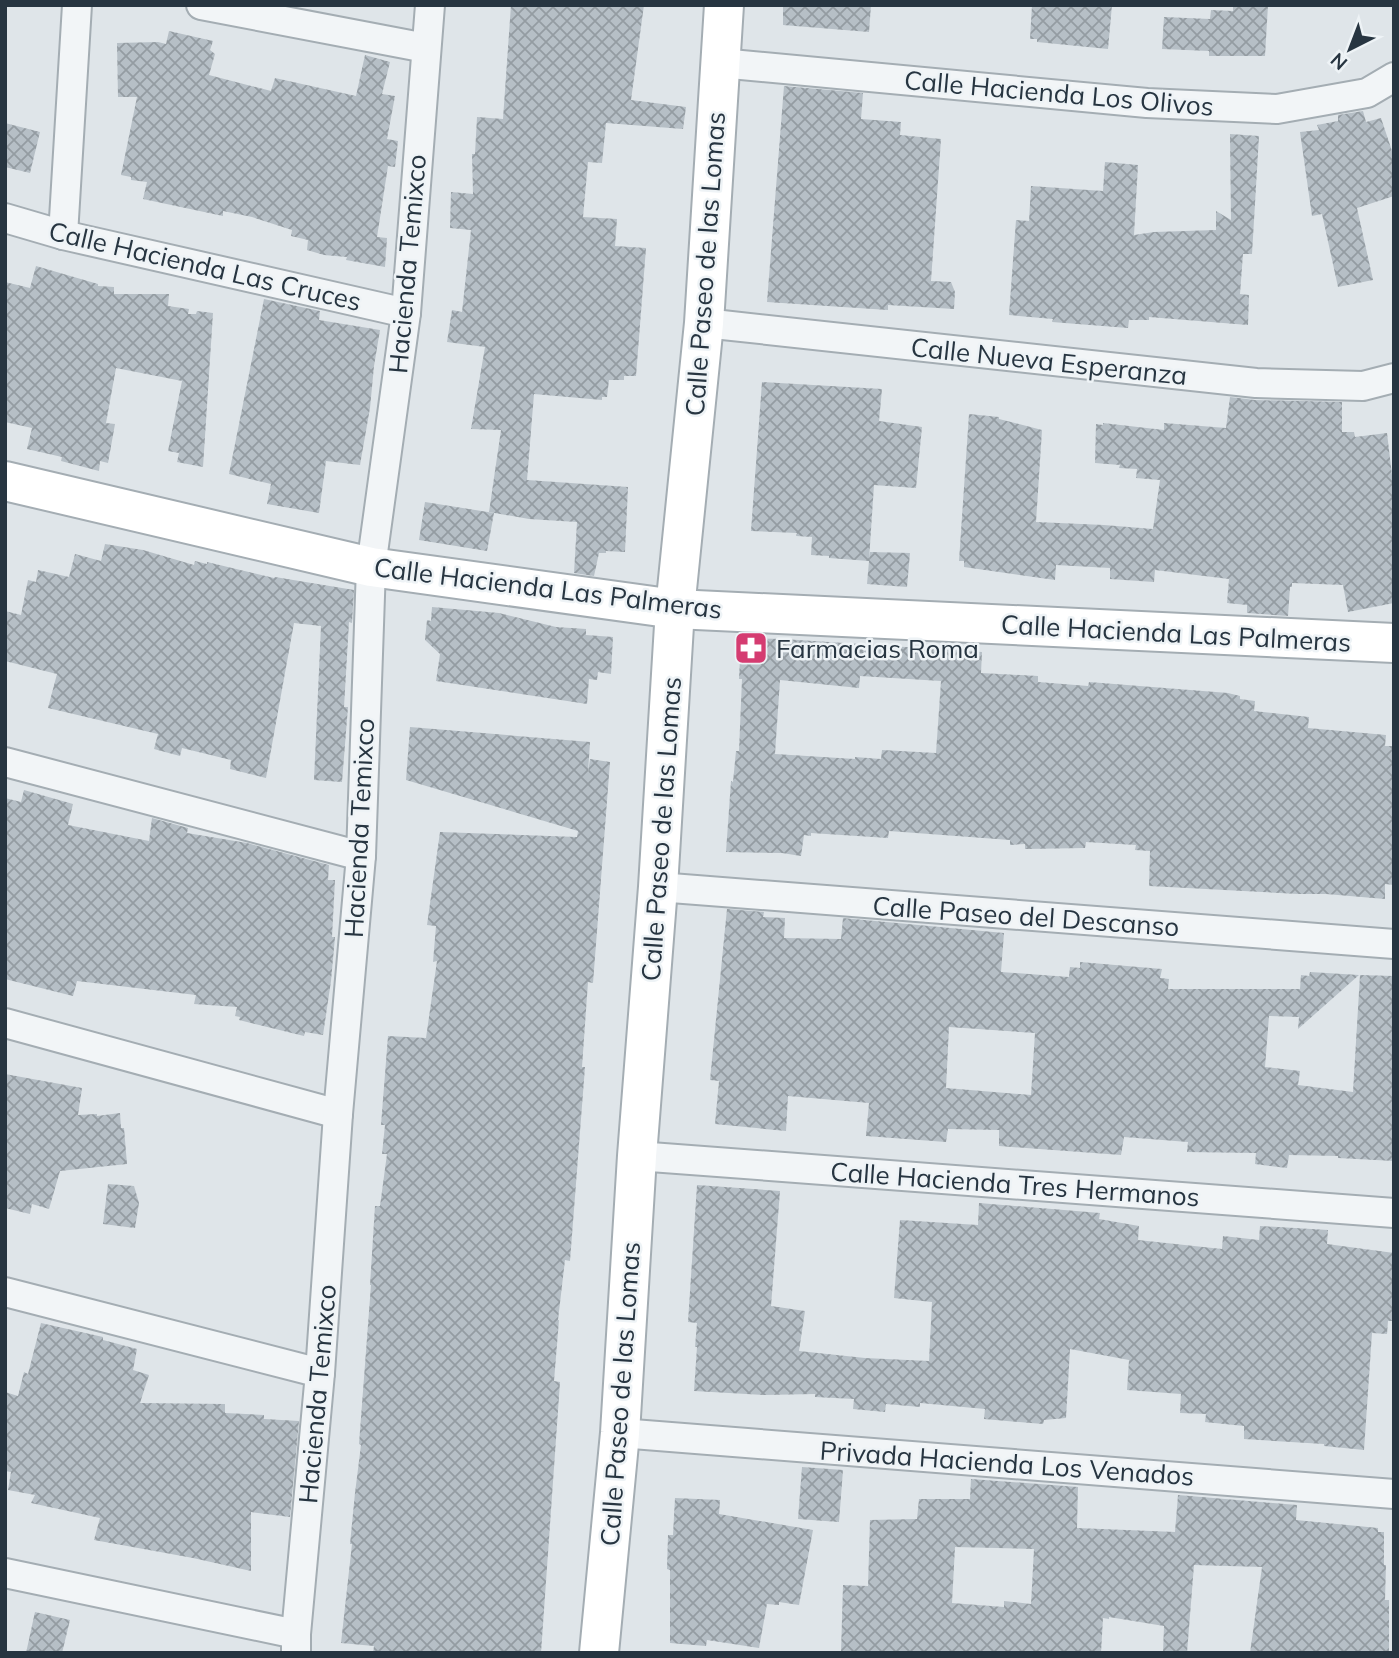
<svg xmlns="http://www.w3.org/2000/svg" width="1399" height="1658" font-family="Mulish,sans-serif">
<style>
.building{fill:url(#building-cross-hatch);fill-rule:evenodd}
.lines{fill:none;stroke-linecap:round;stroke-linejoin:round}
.street-casing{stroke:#a4adb3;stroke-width:32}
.secondary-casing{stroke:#a4adb3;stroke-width:42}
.street{stroke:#f2f5f7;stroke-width:28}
.secondary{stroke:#fff;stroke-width:38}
.labels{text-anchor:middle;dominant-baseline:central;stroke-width:5;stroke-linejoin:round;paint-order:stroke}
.street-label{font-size:26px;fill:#273541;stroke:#eef3f6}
.poi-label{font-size:26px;fill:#273541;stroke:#eef3f6;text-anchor:start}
</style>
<defs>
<pattern id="building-cross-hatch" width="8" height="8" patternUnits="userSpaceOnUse" patternTransform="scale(1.75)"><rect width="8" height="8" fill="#b6bfc6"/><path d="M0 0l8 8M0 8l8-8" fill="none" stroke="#949ca2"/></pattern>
</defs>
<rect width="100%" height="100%" fill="#dfe5e9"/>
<!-- building -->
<g class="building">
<path d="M511 5H644L631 100 686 107 683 129 606 123 602 163 588 162 583 217 617 219 615 246 646 248 636 376H624V380H609L607 397H602V400L534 394 527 480 628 487 625 552 606 551V553H599L594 576 574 573 577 522 529 519 489 512 501 430 471 429 485 347 447 342 452 310 462 312 471 230 450 228 451 192 473 194 472 154H475L477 117 503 119Z"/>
<path d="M783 5H871L869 32 783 25Z"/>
<path d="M1032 5H1112L1108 49 1037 42V39H1030Z"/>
<path d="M1268 5 1265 56H1209V51L1162 49 1164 17 1210 19 1211 10 1233 11V6Z"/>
<path d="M169 31 213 41 210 50 215 54 209 75 271 91 275 78 356 96 365 55 390 62 382 94 395 96 387 139 398 141 395 167 388 166 377 237 387 238 385 267 346 260 347 257 324 255 307 250 308 240 291 236 292 230 252 217 223 211V216L143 199 147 182 131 180V177L121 175 137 97H118L117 43 158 42 166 44Z"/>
<path d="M784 86 863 93 861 119 901 122 900 135 941 139 931 281 951 282 955 292 954 309 888 305V310L767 302Z"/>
<path d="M1363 111 1366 122 1381 118 1394 157V196L1357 208 1373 280 1338 287 1322 214 1312 216 1300 132 1319 130 1317 125 1338 121V115Z"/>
<path d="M5 123 40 132 30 173 5 167Z"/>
<path d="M1230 134 1259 136 1252 254H1243L1240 294 1249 295 1248 325 1149 317V320H1129L1128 328 1052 322 1053 319 1009 315 1016 220 1029 221 1031 186 1103 191 1105 162 1138 165 1134 235 1154 232 1216 230V211L1231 220Z"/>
<path d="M36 266 98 284V286L114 287V294H169L168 306 189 309 188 314H196L197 311 213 313 203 467 177 462 179 453 168 451 182 381 116 368 106 423 115 424 108 463 100 461 99 471 61 461 62 457 27 449 32 428 5 422V282L30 288Z"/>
<path d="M264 299 320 311 319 320 380 330 374 366 370 408 360 465 326 461 319 513 267 504 271 484 229 474Z"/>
<path d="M762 382 882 389 879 421 922 427 916 488 874 485 869 560 870 552 910 553 907 587 867 584 869 561 829 558V556L811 555 812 537 796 536 797 533 751 531Z"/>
<path d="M1230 397 1255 400 1342 402V432H1354L1355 437 1387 433 1394 492V603L1348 612 1343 585 1292 583V587H1290L1288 616 1247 613V605L1227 603 1229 579 1155 570 1154 582 1110 579V568L1056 565 1055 580 964 567V561H959L969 414 999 417V419L1042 430 1036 522 1104 525 1153 529 1160 480 1136 478 1137 469 1119 468 1120 465 1095 463 1096 424 1103 425V423L1164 430V423L1226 428Z"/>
<path d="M425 502 494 513 487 551 419 540Z"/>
<path d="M105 544 143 550 194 565 195 561 207 564V562L274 578 275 577 354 590 352 623 349 622 344 707H348L342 782 314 780 321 626 294 623 266 778 230 769 231 760 182 748 180 756 154 749 158 734 48 708 57 674 5 661V611L21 615 28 580 36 582 38 570 69 577 75 554 101 561Z"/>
<path d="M432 607 499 613 556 627 586 629V635L613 637 611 674 598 672 597 680 589 679 587 704 436 681 440 654 425 640 427 620 431 621Z"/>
<path d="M741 638 783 639 982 652 981 673 1038 676V682L1088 686 1089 682 1228 693 1240 696V699L1255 701 1254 711 1309 717 1308 728 1386 735 1385 746H1394V885L1385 884V899L1326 894H1298L1149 886 1150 851 1135 850 1136 845 1086 842 1085 848 1025 849V844L1010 845V840L889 831 888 838 811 833V836L804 835 801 856 782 853 726 852 731 781 733 782 736 751H739L742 679H739ZM860 676 941 681 936 753 882 750 881 759 855 757V759L775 754 780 680 859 688Z"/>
<path d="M410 727 590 742 588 773 590 759 610 762 593 983 588 982 582 1067H585L570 1261 565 1260 558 1320H559L554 1381 560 1382 541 1653H373L374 1646 341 1643 352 1544H350L355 1493 361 1445 359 1444 371 1285H370L375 1206H380L387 1154H382L385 1125H381L388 1036 426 1038 437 961 433 962 436 926 427 925 440 832 577 837 578 831 406 780Z"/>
<path d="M24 790 73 804 68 825 149 841 152 818 188 828 187 833 247 843 329 865 328 880H335L332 937H335L331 981 323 1035 305 1032 304 1036 239 1020 240 1017 235 1016 237 1007 194 1004 196 995 77 981 73 996 5 979V798L21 802Z"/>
<path d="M727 909 764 912 763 917 785 918 784 938 841 939 843 918 1004 933 1001 972 1069 977 1070 967 1080 968V962L1162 969 1160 978 1169 979 1168 989H1300L1301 975 1309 976 1310 972 1359 975 1298 1029 1299 1017 1269 1016 1265 1067 1300 1071 1298 1085 1353 1092 1360 975 1394 976V1161L1338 1158V1156L1289 1155 1287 1168 1255 1164 1256 1153 1187 1152 1188 1142 1124 1137 1121 1155 999 1146V1130L948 1129 946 1142 866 1136 869 1103 788 1096 786 1131 715 1124 719 1081 710 1080ZM949 1027 1035 1033 1031 1095 946 1088Z"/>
<path d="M5 1074 82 1088 78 1115 97 1114V1116L120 1113 121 1128H124L127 1164 60 1171 49 1209 32 1204 30 1214 5 1208Z"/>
<path d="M108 1184 134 1186 139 1203 135 1228 103 1224Z"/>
<path d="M697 1185 780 1191 771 1306 805 1311 799 1351 865 1358 929 1361 932 1302 894 1298 900 1220 978 1225 979 1203 1100 1213 1099 1219 1139 1226 1138 1240 1222 1249 1223 1236 1259 1240 1260 1226 1328 1230 1327 1244 1394 1253V1321H1388L1387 1334 1372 1333 1364 1450 1324 1446V1444L1244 1439V1426L1205 1422 1206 1414 1180 1413 1181 1394 1127 1390 1129 1360 1070 1349 1066 1418 1044 1420 1043 1424 984 1419 985 1409 920 1403V1407L886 1404 885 1412 853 1409 854 1399 815 1397V1394L764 1395 694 1391 697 1347H695L697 1323 688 1322Z"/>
<path d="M41 1323 103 1337V1340L137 1349 133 1370 149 1375 140 1403 225 1404V1413L264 1415V1419L299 1421 290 1517 251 1512V1571L193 1558 94 1540 100 1518 31 1503 35 1495 8 1490 11 1472 5 1471V1392L18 1396 24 1372 28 1374Z"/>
<path d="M802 1467 843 1470 839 1522 798 1519Z"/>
<path d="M971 1479 1078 1487 1077 1528 1175 1532 1178 1495 1297 1505 1296 1520 1378 1528V1532H1384V1565H1386L1385 1600H1389V1653H1250L1262 1567 1194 1565 1187 1653H1163L1164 1626 1109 1617V1619L1103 1618 1101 1653H841L843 1585 868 1586 870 1520 917 1519 919 1499H970ZM955 1547 1034 1549 1031 1604 1004 1601V1607L952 1603Z"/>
<path d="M675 1498 720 1500 719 1514 813 1530 799 1605 779 1602V1605L767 1604 759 1648 707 1640 706 1646 670 1643V1570L667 1569 668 1535H673Z"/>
<path d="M35 1612 70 1620 62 1653H26Z"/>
</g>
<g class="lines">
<defs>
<g id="street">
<path d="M201 5 426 48"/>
<path d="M720 63 1147 103 1277 109 1367 93 1394 77"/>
<path d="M5 218 63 235 406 313"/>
<path d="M63 235 77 5"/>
<path d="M704 323 1256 383 1363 386 1394 378"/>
<path d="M5 762 361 856"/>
<path d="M658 887 1394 944"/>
<path d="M5 1023 338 1114"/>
<path d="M637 1156 1394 1213"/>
<path d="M5 1292 320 1373"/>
<path d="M620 1433 1394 1494"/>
<path d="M5 1573 296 1634"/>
<path d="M296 1653V1634L320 1373 338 1114 361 856 371 567 406 313 430 5"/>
</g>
<g id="secondary">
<path d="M5 481 371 567 675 609 1394 643"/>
<path d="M599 1653 620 1433 637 1156 658 887 675 609 704 323 724 5"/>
</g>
</defs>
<!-- street casing -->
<use href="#street" class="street-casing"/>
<!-- secondary casing -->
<use href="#secondary" class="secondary-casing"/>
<!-- street -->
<use href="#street" class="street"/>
<!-- secondary -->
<use href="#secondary" class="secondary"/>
</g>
<!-- icons -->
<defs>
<symbol id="pharmacy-square" viewBox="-11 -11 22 22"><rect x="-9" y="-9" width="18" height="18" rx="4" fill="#d53c71" stroke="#eef3f6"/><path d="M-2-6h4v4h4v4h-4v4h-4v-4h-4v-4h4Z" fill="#fff"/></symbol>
</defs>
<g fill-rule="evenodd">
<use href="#pharmacy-square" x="732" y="629" width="38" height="38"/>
</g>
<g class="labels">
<!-- street labels -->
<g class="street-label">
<text transform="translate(1059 93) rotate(5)">Calle Hacienda Los Olivos</text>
<text transform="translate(407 264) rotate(-85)">Hacienda Temixco</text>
<text transform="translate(705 264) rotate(-86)">Calle Paseo de las Lomas</text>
<text transform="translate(205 266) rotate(13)">Calle Hacienda Las Cruces</text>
<text transform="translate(1049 361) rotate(6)">Calle Nueva Esperanza</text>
<text transform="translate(548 588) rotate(7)">Calle Hacienda Las Palmeras</text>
<text transform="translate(1176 633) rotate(3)">Calle Hacienda Las Palmeras</text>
<text transform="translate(359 828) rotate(-87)">Hacienda Temixco</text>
<text transform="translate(661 829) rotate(-86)">Calle Paseo de las Lomas</text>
<text transform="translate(1026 916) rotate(4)">Calle Paseo del Descanso</text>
<text transform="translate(1015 1184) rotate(4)">Calle Hacienda Tres Hermanos</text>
<text transform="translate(317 1394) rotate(-85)">Hacienda Temixco</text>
<text transform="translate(620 1394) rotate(-86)">Calle Paseo de las Lomas</text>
<text transform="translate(1007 1463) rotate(4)">Privada Hacienda Los Venados</text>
</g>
<!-- poi labels -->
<g class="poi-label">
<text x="776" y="648">Farmacias Roma</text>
</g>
</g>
<!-- border -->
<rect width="1399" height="1658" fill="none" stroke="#273541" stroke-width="14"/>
<!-- north arrow -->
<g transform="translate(1350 49) rotate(222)" stroke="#eef3f6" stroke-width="5" paint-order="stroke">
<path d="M0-5L12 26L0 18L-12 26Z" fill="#273541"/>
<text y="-10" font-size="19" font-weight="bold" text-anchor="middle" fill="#273541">N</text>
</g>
</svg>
